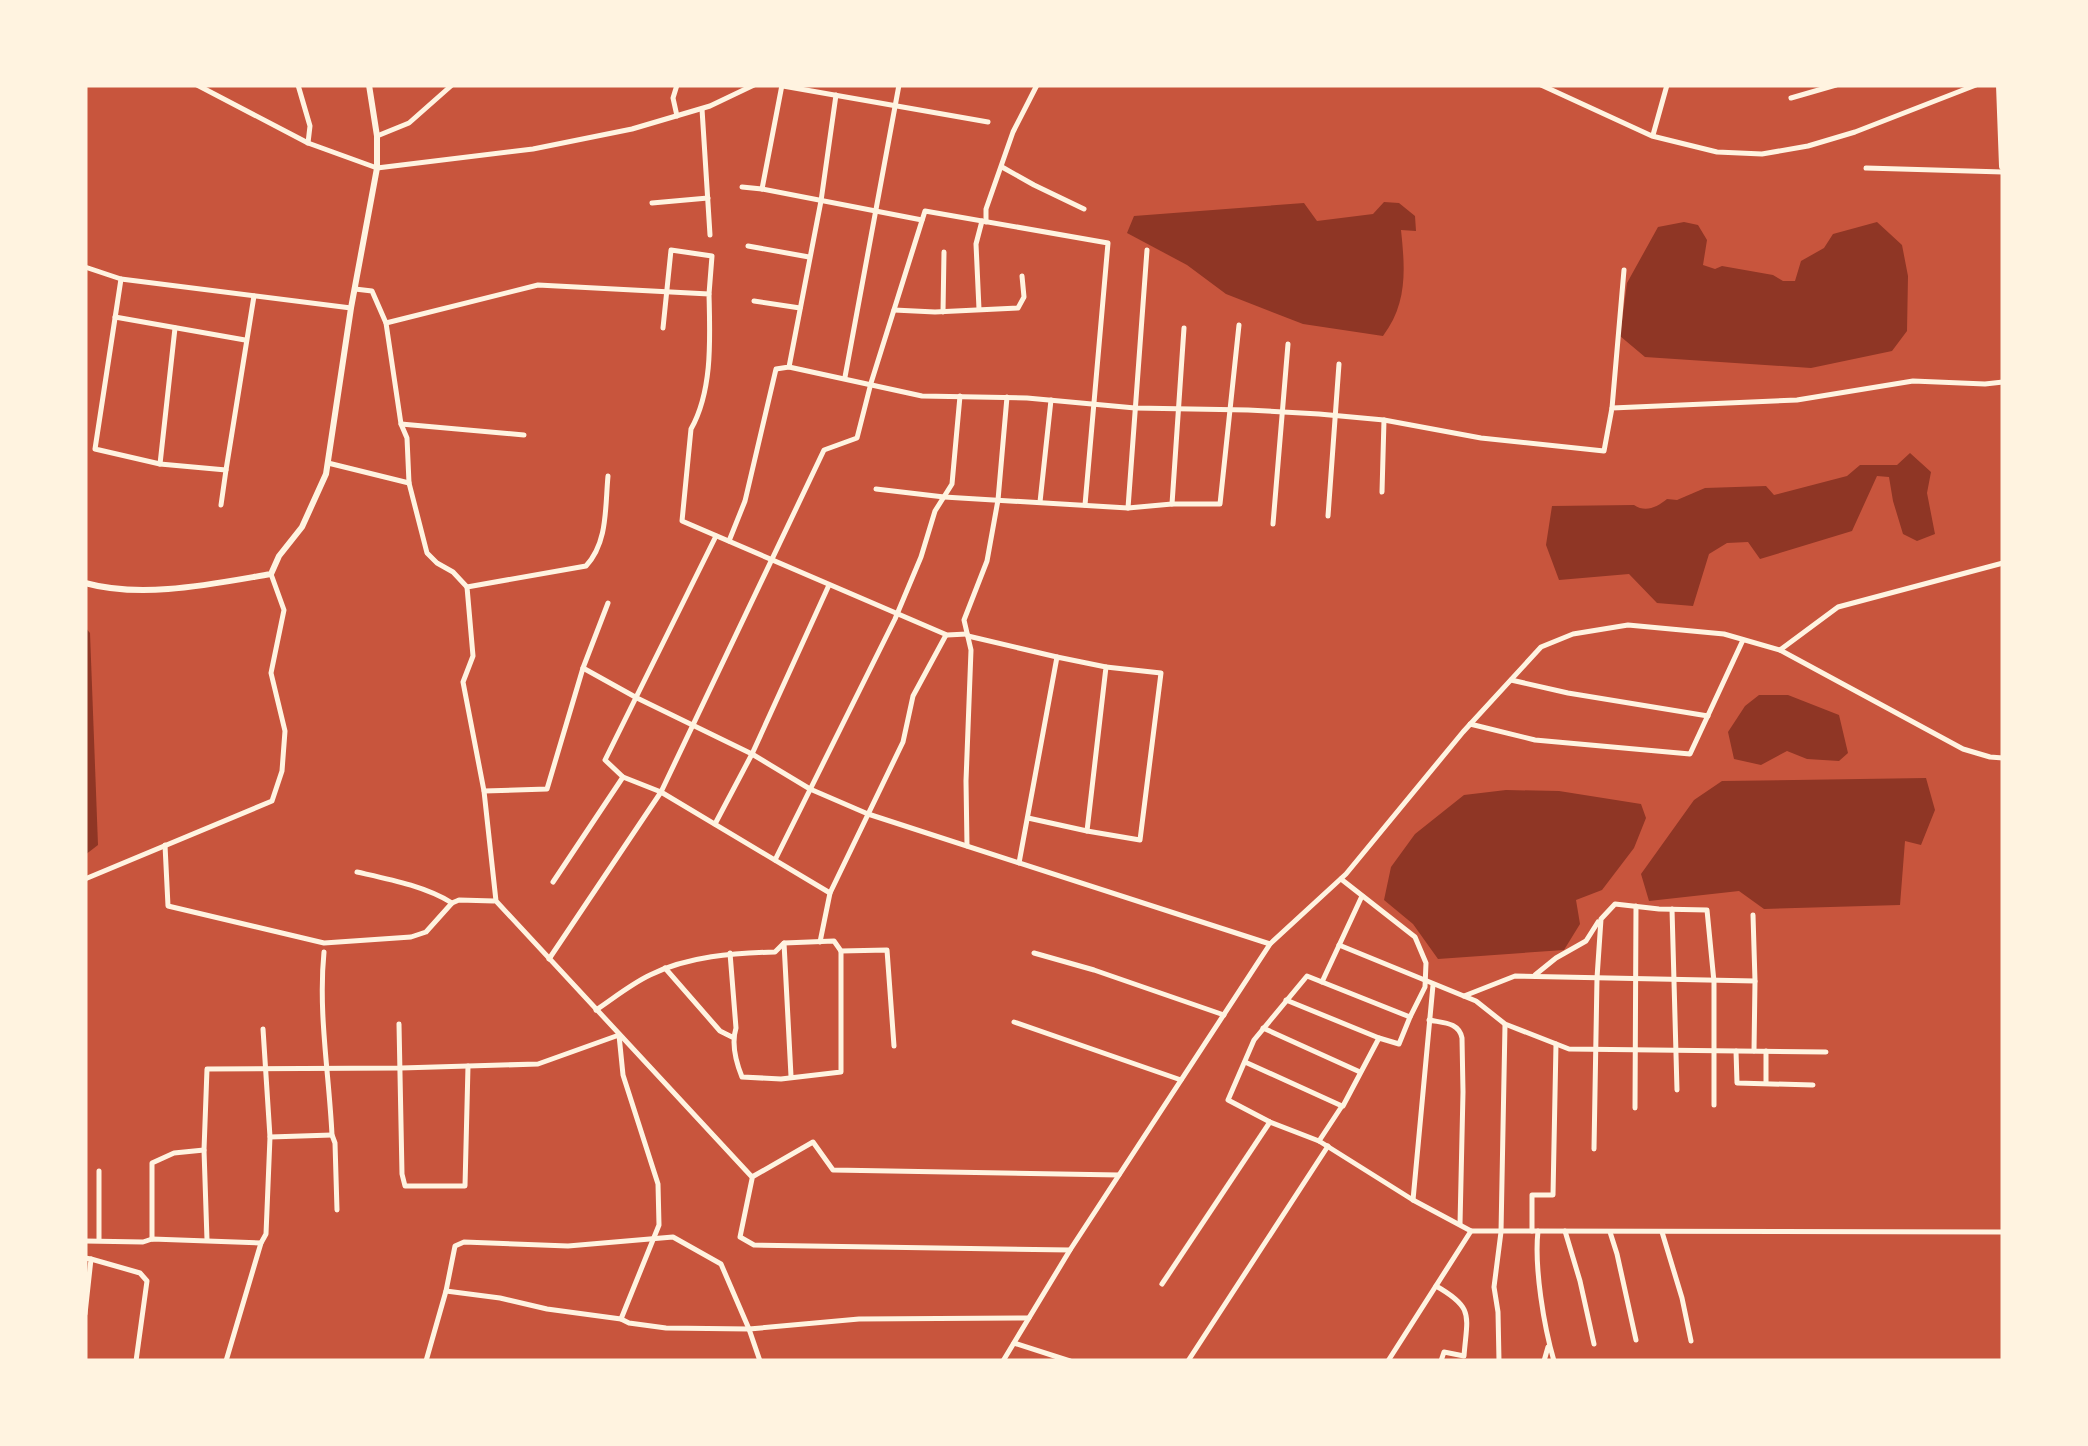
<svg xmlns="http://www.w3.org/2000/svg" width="2088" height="1446" font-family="Quicksand,sans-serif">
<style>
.water{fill:#8f3625}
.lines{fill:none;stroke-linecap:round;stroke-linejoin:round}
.minor{stroke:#fff3e0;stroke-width:5}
.tertiary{stroke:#fff3e0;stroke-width:6}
.secondary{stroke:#fff3e0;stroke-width:8}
</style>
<rect width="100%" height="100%" fill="#c8553d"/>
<!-- water -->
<g class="water">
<path d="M1384 202 1399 203 1415 216 1416 231 1401 230C1405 268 1408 303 1383 336L1303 324 1226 294 1187 265 1127 233 1134 216 1304 203 1317 221 1373 214Z"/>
<path d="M1684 222 1698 225 1707 240 1703 265 1715 269 1722 266 1773 275 1783 281H1795L1801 261 1824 248 1833 234 1877 222 1902 245 1908 276 1907 331 1892 351 1811 368 1645 357 1620 336 1627 283 1658 227Z"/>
<path d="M1910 453 1931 472 1927 493 1935 534 1917 541 1903 534 1893 501 1889 477 1877 476 1852 531 1760 559 1748 542 1727 543 1709 554 1693 606 1657 603 1629 574 1559 580 1546 545 1552 506 1634 505C1646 513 1657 507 1667 499L1677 500 1705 488 1766 486 1774 495 1847 476 1860 465H1897Z"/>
<path d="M85 627 90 633 98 845 85 855Z"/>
<path d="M1759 695H1788L1839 715 1848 753 1839 761 1807 759 1787 751 1761 765 1734 759 1728 732 1745 706Z"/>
<path d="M1926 778 1935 810 1921 845 1905 841 1900 905 1764 909 1739 891 1649 901 1641 874 1694 800 1722 781Z"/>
<path d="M1506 790 1559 791 1641 804 1646 818 1634 848 1602 890 1576 900 1580 924 1564 950 1438 959 1413 924 1384 900 1391 867 1415 834 1464 795Z"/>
</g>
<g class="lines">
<!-- minor -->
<g class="minor">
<path d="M197 85 308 143 377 168 533 149 632 129 710 106 754 85"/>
<path d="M298 85 310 126 308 143"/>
<path d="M782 85 762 189 922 220"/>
<path d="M1541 85 1652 136 1717 152 1762 154 1808 146 1855 132 1976 85"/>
<path d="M783 86 988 122"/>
<path d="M1791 98 1836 85"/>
<path d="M702 109 710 235"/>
<path d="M677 116 673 98 677 85"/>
<path d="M1653 135 1667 85"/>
<path d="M377 136 409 123 452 85"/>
<path d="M1002 167 1034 185 1084 209"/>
<path d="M1866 168 2003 172"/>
<path d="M742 187 762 189"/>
<path d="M652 203 708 198"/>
<path d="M986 222V209L1013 132 1037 85"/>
<path d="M748 246 809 257"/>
<path d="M85 267 121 279 351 308"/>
<path d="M121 279 95 449 160 464 226 470 254 296"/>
<path d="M355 289 372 291 386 323 401 424 407 438 409 483 427 553 437 563 453 572 467 587"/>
<path d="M754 301 800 308"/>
<path d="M979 309 976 244 982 221"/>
<path d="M894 310 935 312 1018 308 1024 297 1022 276"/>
<path d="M943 312 944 252"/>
<path d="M115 317 245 340"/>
<path d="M386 323 538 285 709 294C710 337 713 390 691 429L682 521 947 635 967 634"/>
<path d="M663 328 671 250 712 256 709 294"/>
<path d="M789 367 922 396 1027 398 1135 408 1248 410 1319 414 1384 420 1481 438 1604 451 1612 408 1797 400 1913 381 1985 384 2003 382"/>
<path d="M845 377 899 85"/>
<path d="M1612 408 1624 270"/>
<path d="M401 424 524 435"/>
<path d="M328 463 409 483"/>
<path d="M160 464 175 328"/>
<path d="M608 476C605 508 608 542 586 566L467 587 473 656 463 682 484 791 496 901 752 1177 813 1142 833 1170 1119 1175"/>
<path d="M876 489 944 497 1128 508 1172 504H1220L1239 325"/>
<path d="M1382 492 1384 420"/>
<path d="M1040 502 1051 400"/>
<path d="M1172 504 1184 328"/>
<path d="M221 505 226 470"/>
<path d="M1128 508 1147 250"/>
<path d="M1328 516 1339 364"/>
<path d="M1273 524 1288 344"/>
<path d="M716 536 605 760 623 777 661 792 830 893 903 742 913 696 946 635"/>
<path d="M729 541 745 501 776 369 789 367 821 201 836 95"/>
<path d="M968 636 1057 657"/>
<path d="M1780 650 1838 607 2003 563"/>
<path d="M583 668 637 698 752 754 810 789 868 814 1270 944"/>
<path d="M1511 680 1568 693 1708 716"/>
<path d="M1470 724 1535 740 1690 754 1743 640"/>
<path d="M484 791 547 789 583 668 608 603"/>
<path d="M715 824 752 754 829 585"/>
<path d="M1087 831 1140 840 1161 673 1106 667"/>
<path d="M165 845 168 906 324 943 411 937 426 932 452 903 459 900 494 901"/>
<path d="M967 846 966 781 971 650 964 620 987 561 998 500 1007 397"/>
<path d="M775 860 895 619 921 557 935 511 952 484 960 396"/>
<path d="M1019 863 1057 657 1106 667 1087 831 1028 818"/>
<path d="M357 872C388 879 425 886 452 903"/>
<path d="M85 879 272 801 282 771 285 731 271 673 284 610 271 574"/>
<path d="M1341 879 1415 937 1426 963 1425 987 1410 1017 1307 976 1254 1040 1228 1100 1270 1122 1319 1141 1413 1200 1471 1231 1388 1361"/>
<path d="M553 882 623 777"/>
<path d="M1672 909 1677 1090"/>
<path d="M1753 915 1755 981"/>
<path d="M820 942 830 893"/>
<path d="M784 943 791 1076"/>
<path d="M1339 945 1476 1001 1505 1024 1569 1049 1826 1052"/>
<path d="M324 952C318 1013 329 1073 332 1135L335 1143 337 1210"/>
<path d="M730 953 736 1028C731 1044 736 1062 742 1077L781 1079 841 1072V951"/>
<path d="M1034 953 1094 970 1224 1015"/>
<path d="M549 959 661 792 824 450 857 438 871 383 925 211 1108 243 1085 505"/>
<path d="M665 968 720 1031 732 1037"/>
<path d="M1535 975 1556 958 1586 941 1598 922"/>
<path d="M1322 982 1362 896"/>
<path d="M1464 996 1515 976 1755 981 1754 1051"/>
<path d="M1286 1000 1379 1038"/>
<path d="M596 1010C614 998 631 984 650 975 688 956 734 953 775 952L784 943 834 941 841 951 887 950 894 1046"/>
<path d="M1429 1020C1443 1023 1459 1022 1462 1038L1463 1092 1460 1224"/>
<path d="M1014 1022 1181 1080"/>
<path d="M399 1024 402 1174 405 1186H465L468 1066"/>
<path d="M1263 1028 1360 1072"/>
<path d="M1736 1051 1737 1083 1813 1085"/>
<path d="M1766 1051V1083"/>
<path d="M1245 1062 1342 1106 1319 1141"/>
<path d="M1343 1106 1379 1038 1399 1044 1410 1017"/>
<path d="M1635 1108 1636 906"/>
<path d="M270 1137 332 1135"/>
<path d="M1594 1149 1597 978 1601 919 1615 904 1659 909 1707 910 1714 982V1105"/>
<path d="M99 1171V1240"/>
<path d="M752 1179 740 1237 754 1245 1070 1250"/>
<path d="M1413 1200 1433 985"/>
<path d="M1471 1231 2003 1232"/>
<path d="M1532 1231V1195H1553L1556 1044"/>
<path d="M1538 1231C1534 1267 1544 1327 1554 1361"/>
<path d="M1565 1231 1580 1281 1594 1344"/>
<path d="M1610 1232 1617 1254 1636 1340"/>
<path d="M1662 1232 1682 1298 1691 1341"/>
<path d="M152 1239V1163L174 1153 204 1150"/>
<path d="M207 1240 204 1150 207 1069 401 1068 538 1064 619 1035 623 1075 658 1184 659 1225 621 1319"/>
<path d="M85 1241 143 1242 152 1239 261 1243"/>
<path d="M85 1258 91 1259 85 1314"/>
<path d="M91 1259 140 1273 147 1281 136 1361"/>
<path d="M1162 1284 1270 1122"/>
<path d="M1436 1286C1475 1308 1467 1316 1464 1356L1444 1352 1441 1361"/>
<path d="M446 1291 500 1298 547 1309 621 1319 629 1323 666 1328 749 1329 859 1319 1029 1318"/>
<path d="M1014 1343 1070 1361"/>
<path d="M226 1361 261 1243 266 1234 270 1137 263 1029"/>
<path d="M426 1361 446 1291 455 1246 464 1242 568 1246 673 1237 721 1264 749 1329 760 1361"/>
<path d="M1003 1361 1070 1250 1270 944 1346 874 1463 732 1541 647 1573 634 1628 625 1724 634 1780 650 1963 749 1990 757 2003 758"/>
<path d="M1188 1361 1328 1146"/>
<path d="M1499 1361 1498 1312 1494 1287 1501 1232 1505 1025"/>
<path d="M1544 1361 1548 1347"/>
</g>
<!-- tertiary -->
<path class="tertiary" d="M85 583C143 599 212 584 271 574L279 556 302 527 326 474 351 308 377 168V136L369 85"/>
<!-- secondary -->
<path class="secondary" d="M2000 85 2003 166"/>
</g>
<!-- border -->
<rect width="2088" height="1446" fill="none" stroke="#fff3e0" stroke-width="175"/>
</svg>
